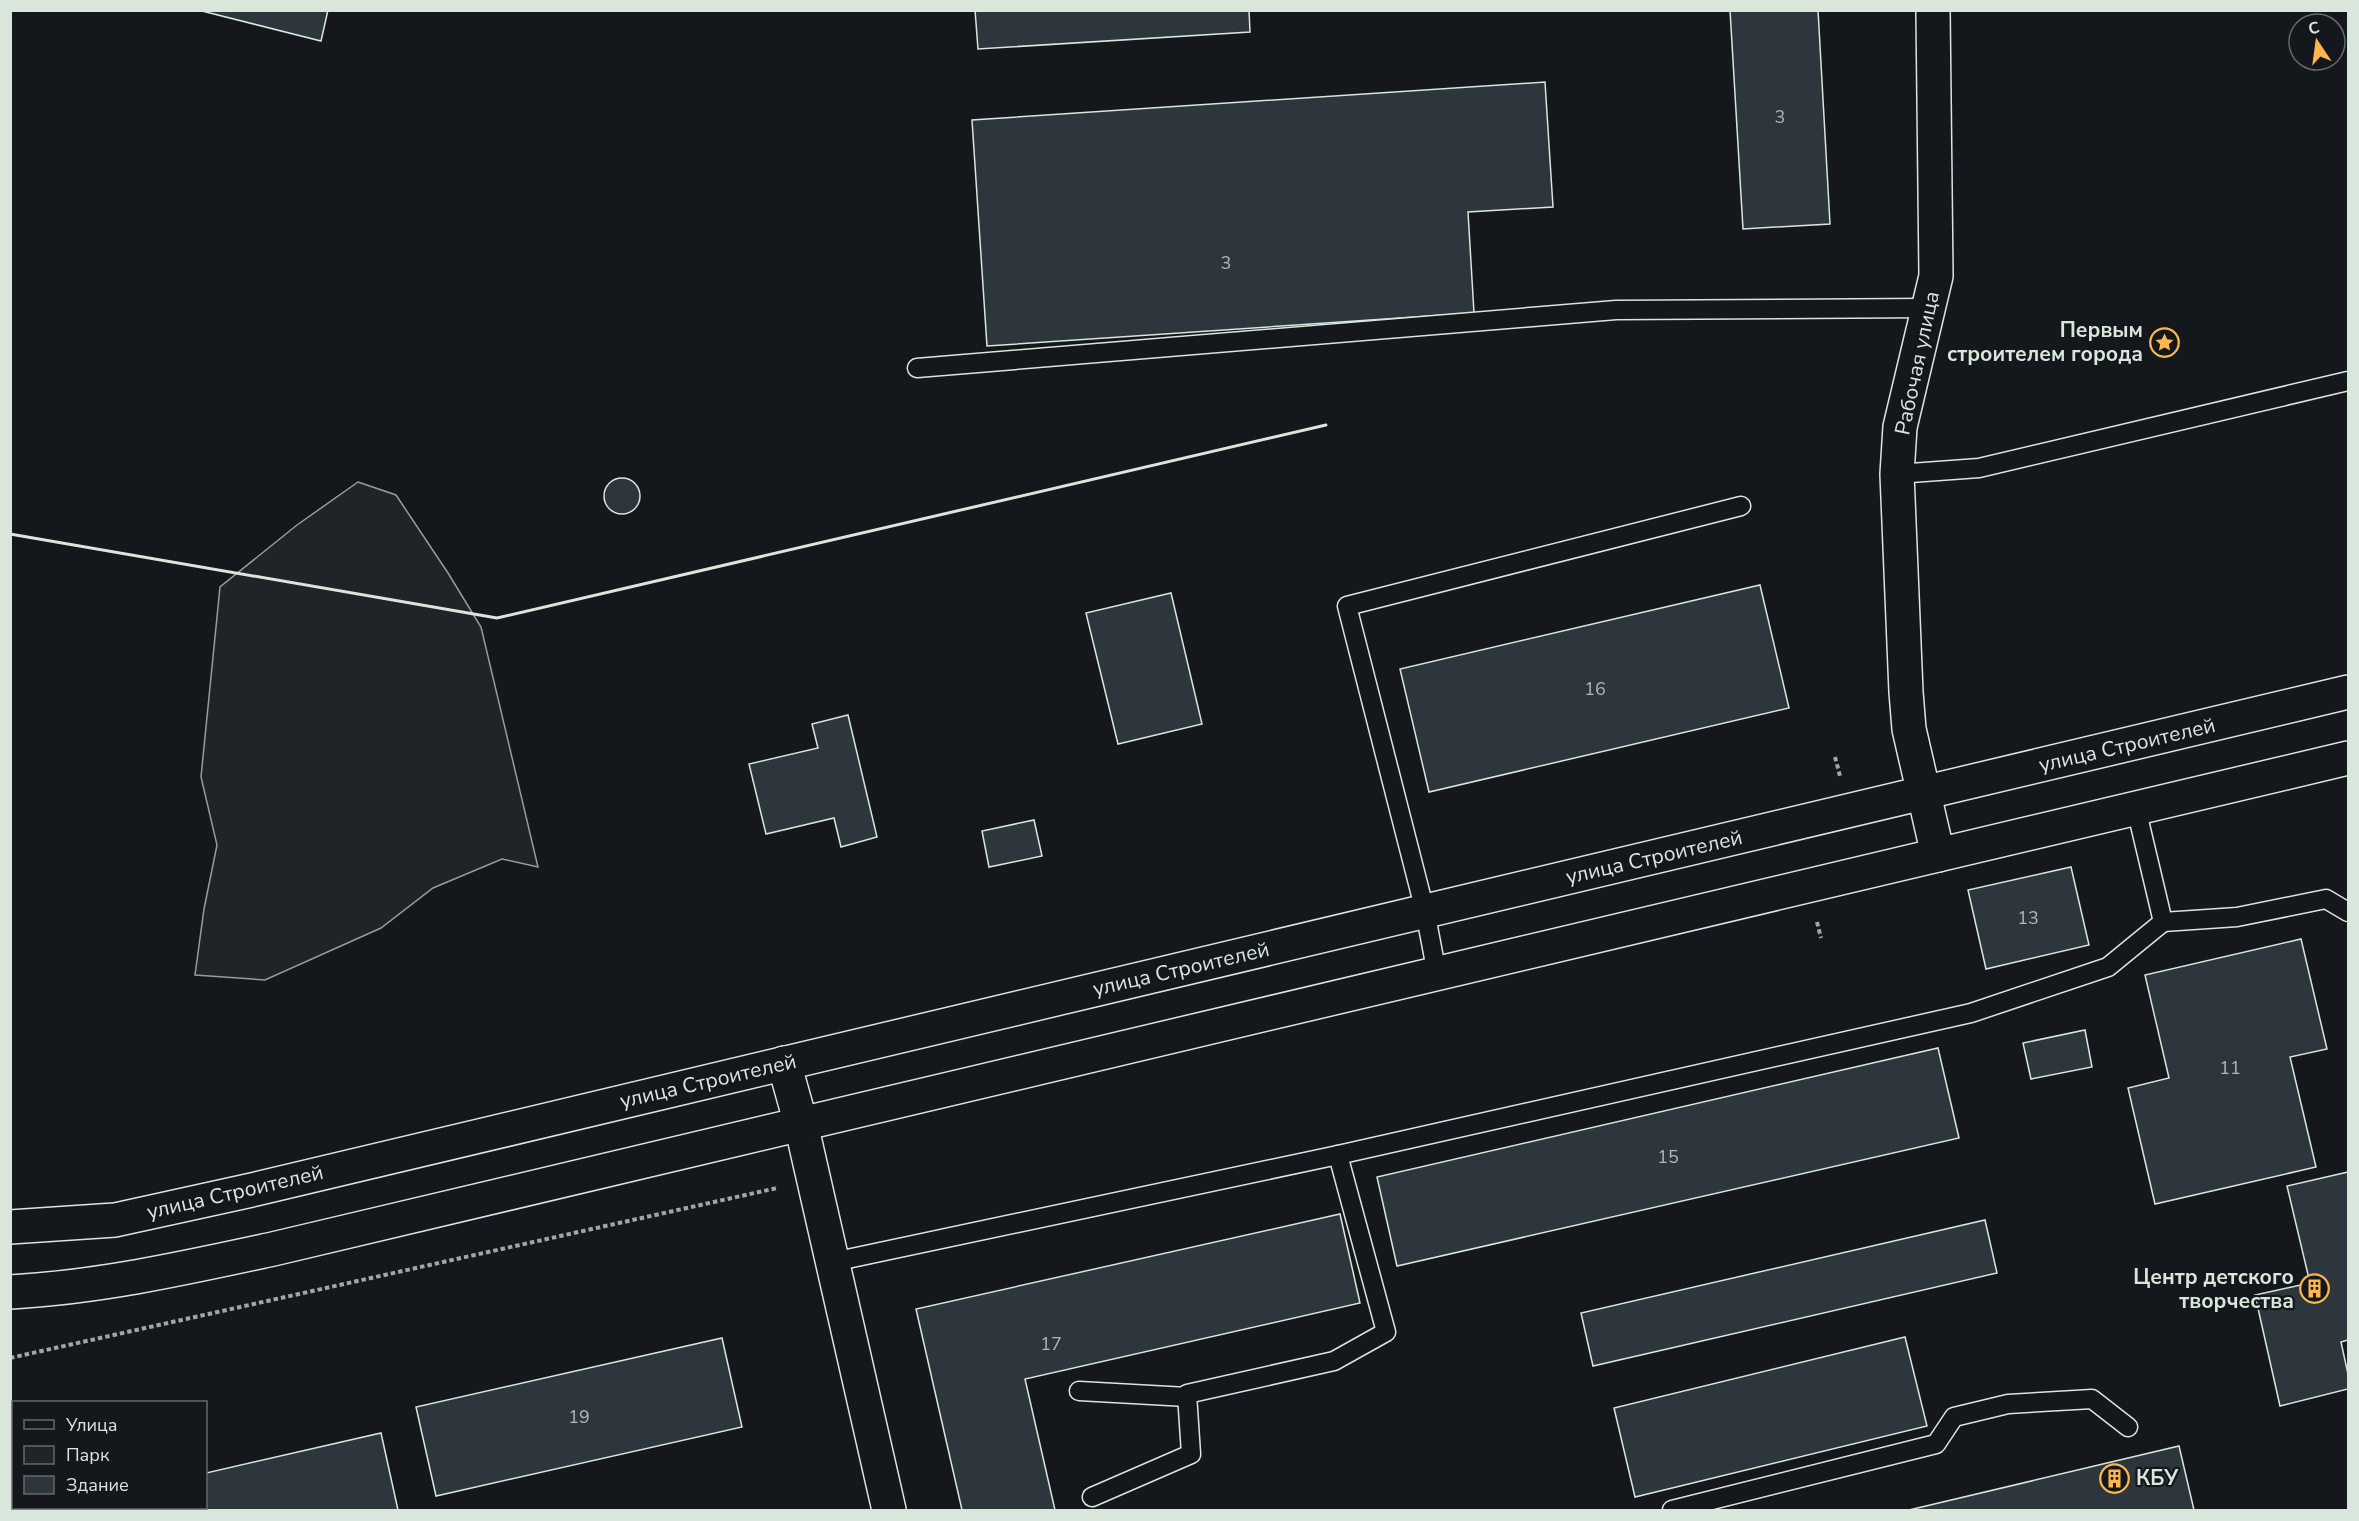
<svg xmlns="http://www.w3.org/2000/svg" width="2359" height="1521" font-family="'Nunito Sans',sans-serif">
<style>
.green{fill:#202428;stroke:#939e99;stroke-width:1.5}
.building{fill:#2c363c;stroke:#d8e6dc;stroke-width:1.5}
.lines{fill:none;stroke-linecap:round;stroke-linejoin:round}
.service-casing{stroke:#d8e6dc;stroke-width:21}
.minor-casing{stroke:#d8e6dc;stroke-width:36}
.tertiary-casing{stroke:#d8e6dc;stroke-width:36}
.path{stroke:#9da8a2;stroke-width:4;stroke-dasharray:4.5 3;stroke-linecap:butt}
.service{stroke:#14181c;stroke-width:18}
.minor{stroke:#14181c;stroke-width:33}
.tertiary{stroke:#14181c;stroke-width:33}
.wall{stroke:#d8e6dc;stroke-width:3}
.labels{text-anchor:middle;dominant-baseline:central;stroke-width:4.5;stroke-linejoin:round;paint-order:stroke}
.number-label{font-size:18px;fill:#adbab4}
.poi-label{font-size:21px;font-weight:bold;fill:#d8e6dc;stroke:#14181c;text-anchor:end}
.street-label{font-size:21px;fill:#d8e6dc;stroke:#14181c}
</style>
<rect width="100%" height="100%" fill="#14181c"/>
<!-- green -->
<path class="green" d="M358 482 396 495 448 573 481 627 538 867 502 859 433 888 381 928 265 980 195 975 204 909 217 845 201 777 220 587 297 525Z"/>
<!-- building -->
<g class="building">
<path d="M198 10H328L321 41Z"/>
<path d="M975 10H1249L1250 32 978 49Z"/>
<path d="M1730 10H1818L1830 224 1743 229Z"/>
<path d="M1545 82 1553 207 1468 212 1474 313 987 346 972 120Z"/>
<circle cx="622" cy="496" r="18"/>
<path d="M1760 585 1789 708 1429 792 1400 669Z"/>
<path d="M1171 593 1202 724 1118 744 1086 613Z"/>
<path d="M848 715 877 837 841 847 834 818 766 834 749 764 818 748 812 724Z"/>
<path d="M1034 820 1042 856 989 867 982 831Z"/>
<path d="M2071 867 2089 945 1986 969 1968 890Z"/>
<path d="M2301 939 2327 1049 2290 1057 2316 1167 2155 1204 2128 1088 2169 1078 2145 975Z"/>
<path d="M2085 1030 2092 1067 2031 1079 2023 1043Z"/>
<path d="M1938 1048 1959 1138 1397 1266 1377 1177Z"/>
<path d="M2348 1172V1340L2341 1342 2348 1374V1389L2280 1406 2255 1295 2310 1283 2287 1186Z"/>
<path d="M1340 1214 1360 1303 1025 1379 1055 1510H962L916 1309Z"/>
<path d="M1985 1220 1997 1273 1593 1366 1581 1313Z"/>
<path d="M1905 1337 1927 1426 1635 1497 1614 1408Z"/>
<path d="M722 1338 742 1427 436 1496 416 1407Z"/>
<path d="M381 1433 398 1510H37L51 1508H206V1473Z"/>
<path d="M2179 1446 2194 1510H1909Z"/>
</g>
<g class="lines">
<defs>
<g id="service">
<path d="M917 368 1616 310 1928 308"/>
<path d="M1897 474 1979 468 2348 381"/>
<path d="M2136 808 2163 922 2237 917 2326 899 2348 912"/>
<path d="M1437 974 1425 911 1347 606 1741 506"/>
<path d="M833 1262 1338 1155 1971 1013 2108 967 2163 922"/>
<path d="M1079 1391 1187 1397"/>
<path d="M1092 1497 1191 1454 1187 1394 1334 1361 1386 1332 1338 1155"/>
<path d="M1672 1510 1936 1444 1954 1417 2008 1404 2092 1399 2128 1427"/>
</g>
<path id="minor" d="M784 1063 801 1124 889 1510"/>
<g id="tertiary">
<path d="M1933 10 1936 276 1900 427 1897 474 1906 692 1909 729 1938 855"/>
<path d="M10 1227 115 1220 256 1189 2348 692"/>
<path d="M10 1292C100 1287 185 1268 273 1249L2348 758"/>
</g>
</defs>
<!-- service casing -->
<use href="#service" class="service-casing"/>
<!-- minor casing -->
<use href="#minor" class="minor-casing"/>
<!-- tertiary casing -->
<use href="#tertiary" class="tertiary-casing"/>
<!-- path -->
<g class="path">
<path d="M1835 757 1840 776"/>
<path d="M1817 922 1821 938"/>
<path d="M10 1358 777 1188"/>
</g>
<!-- service -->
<use href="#service" class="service"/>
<!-- minor -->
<use href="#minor" class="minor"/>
<!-- tertiary -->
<use href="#tertiary" class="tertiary"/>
<!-- wall -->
<path class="wall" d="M10 534 497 618 1326 425"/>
</g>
<!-- icons -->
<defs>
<symbol id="sight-ring" viewBox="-11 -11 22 22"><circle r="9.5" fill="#14181c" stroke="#ffb74d" stroke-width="1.5"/><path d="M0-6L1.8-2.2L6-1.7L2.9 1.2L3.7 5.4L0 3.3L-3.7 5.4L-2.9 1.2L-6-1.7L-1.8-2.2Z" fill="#ffb74d"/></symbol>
<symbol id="building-ring" viewBox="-11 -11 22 22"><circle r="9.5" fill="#14181c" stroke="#ffb74d" stroke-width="1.5"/><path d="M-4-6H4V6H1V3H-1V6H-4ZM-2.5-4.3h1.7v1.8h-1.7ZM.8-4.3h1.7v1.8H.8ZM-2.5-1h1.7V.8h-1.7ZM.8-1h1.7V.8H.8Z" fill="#ffb74d"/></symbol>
</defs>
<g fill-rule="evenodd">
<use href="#sight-ring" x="2148" y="326" width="33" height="33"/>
<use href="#building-ring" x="2298" y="1272" width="33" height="33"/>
<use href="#building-ring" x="2098" y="1462" width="33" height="33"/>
</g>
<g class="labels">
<!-- number labels -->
<g class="number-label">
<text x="1780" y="117">3</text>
<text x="1226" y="263">3</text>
<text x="1595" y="689">16</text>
<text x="2028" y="918">13</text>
<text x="2230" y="1068">11</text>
<text x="1668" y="1157">15</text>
<text x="1051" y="1344">17</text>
<text x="579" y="1417">19</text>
</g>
<!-- poi labels -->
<g class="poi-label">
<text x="2143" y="330">Первым<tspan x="2143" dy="24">строителем города</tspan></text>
<text x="2294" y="1277">Центр детского<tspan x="2294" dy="24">творчества</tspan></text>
<text x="2136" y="1478" text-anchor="start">КБУ</text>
</g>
<!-- street labels -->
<g class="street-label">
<text transform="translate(1917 363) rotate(-78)">Рабочая улица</text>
<text transform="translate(2127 745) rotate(-13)">улица Строителей</text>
<text transform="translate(1654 857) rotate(-13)">улица Строителей</text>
<text transform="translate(1181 969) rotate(-13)">улица Строителей</text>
<text transform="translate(708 1081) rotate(-13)">улица Строителей</text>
<text transform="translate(235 1192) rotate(-13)">улица Строителей</text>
</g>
</g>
<!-- border -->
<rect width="2359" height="1521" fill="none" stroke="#d8e6dc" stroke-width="24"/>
<!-- legend -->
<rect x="12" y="1401" width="195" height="108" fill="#14181c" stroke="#626a69" stroke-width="1.5"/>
<rect x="24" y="1420" width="30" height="9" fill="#14181c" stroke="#626a69" stroke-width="1.5"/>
<text x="66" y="1431" font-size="18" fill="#d8e6dc">Улица</text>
<rect x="24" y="1446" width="30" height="18" fill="#202428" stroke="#626a69" stroke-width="1.5"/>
<text x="66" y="1461" font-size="18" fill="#d8e6dc">Парк</text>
<rect x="24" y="1476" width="30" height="18" fill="#2c363c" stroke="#626a69" stroke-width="1.5"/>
<text x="66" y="1491" font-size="18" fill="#d8e6dc">Здание</text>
<!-- north arrow -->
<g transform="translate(2317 42) rotate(347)"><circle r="28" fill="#14181c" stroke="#626a69" stroke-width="1.5"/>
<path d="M0-4.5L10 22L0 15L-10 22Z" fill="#ffb74d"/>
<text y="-9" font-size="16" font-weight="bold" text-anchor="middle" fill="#d8e6dc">С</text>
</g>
</svg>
